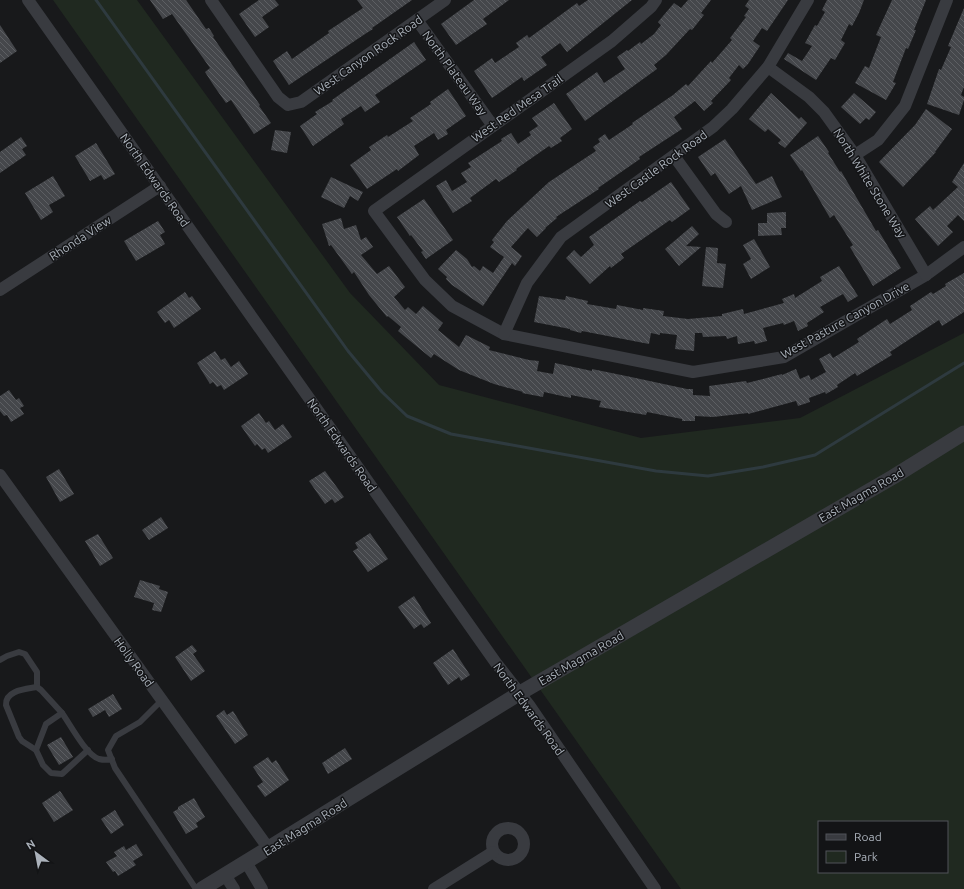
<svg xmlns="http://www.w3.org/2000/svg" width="964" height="889" font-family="Ubuntu,sans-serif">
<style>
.green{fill:#202920;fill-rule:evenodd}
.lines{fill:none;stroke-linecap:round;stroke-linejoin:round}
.stream{stroke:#2e3a3f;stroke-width:3}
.building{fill:url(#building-back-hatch)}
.service{stroke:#393b40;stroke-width:6}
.minor{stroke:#393b40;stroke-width:12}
.tertiary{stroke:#393b40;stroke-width:15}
.labels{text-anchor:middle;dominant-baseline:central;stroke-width:3;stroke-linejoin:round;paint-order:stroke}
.street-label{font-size:12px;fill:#abb2bb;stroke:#131416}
</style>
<defs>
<pattern id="building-back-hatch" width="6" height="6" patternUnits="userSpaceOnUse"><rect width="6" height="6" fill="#45474b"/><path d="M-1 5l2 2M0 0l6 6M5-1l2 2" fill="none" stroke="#5d5f63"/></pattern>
</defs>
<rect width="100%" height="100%" fill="#18191b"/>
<!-- green -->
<path class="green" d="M53 0H137L350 293 439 385 641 438 800 418 964 333V889H681ZM819 822H947V872H819Z"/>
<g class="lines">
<!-- stream -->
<path class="stream" d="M96 0 348 351 382 392 407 416 451 434 656 471 708 476 763 467 815 455 964 363"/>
</g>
<!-- building -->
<g class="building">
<path d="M150 0H186L206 29 209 28 214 36 213 37 260 105 259 106 271 123 254 134 231 100 226 103 214 86 205 72 210 68 172 14 163 19Z"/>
<path d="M259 0H275L279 5 262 17 269 27 255 37 239 14Z"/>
<path d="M357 0H412L372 28 373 29 365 34 289 85 273 61 287 51 292 59 329 33 328 31 363 8Z"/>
<path d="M474 0H509L483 19 487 24 456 45 441 24Z"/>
<path d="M588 0H632L567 52 560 43 541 57 547 65 524 81 522 77 492 98 474 71 492 58 495 63 519 47 516 43 527 35 529 38 577 3 579 6Z"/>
<path d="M688 0H711L701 13 704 15 692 30 690 29 666 55 654 65 657 69 585 121 566 94 597 72 604 83 625 69 617 57 627 50 628 51 640 42 641 44 654 34 661 25 658 22 674 3 681 8Z"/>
<path d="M749 0H788L767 31 762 28 753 41 760 46 748 64 743 69 739 65 729 78 731 80 711 101 713 103 704 111 695 101 674 117 682 129 639 157 640 159 598 188 599 189 556 217 557 218 545 228H546L537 237 528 228 511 247 522 256 515 266 512 263 483 306 452 285 446 279 447 277 438 269 456 250 467 259 472 267 474 266 480 271 483 266 493 273 504 257 490 247 494 242 492 240 507 221 549 182 596 151 593 147 600 142 598 139 605 134 609 140 633 124 632 123 673 95 686 84 688 86 711 61 712 63 732 40 730 38 746 17 744 16 749 9 745 6Z"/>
<path d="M827 0H864L859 13 852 26 849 24 841 40 845 43 835 60 831 58 816 80 784 59 788 53 802 61 812 46 805 43 815 25 817 26 825 12 822 10Z"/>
<path d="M892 0H926L914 30H916L908 49 906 48 893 82 896 83 886 100 855 83 865 66 869 68 881 37 876 35Z"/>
<path d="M964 8V87L961 95 964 97V100L959 115 927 104 939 69 941 70 951 47 948 46Z"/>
<path d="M0 25 17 51 0 63Z"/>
<path d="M414 42 426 60 375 95 380 102 365 112 361 106 341 119 344 124 313 146 300 126 317 114 315 112 333 101 332 100Z"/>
<path d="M448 89 466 116 446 130 448 134 438 140 434 133 414 146 419 155 398 171 397 169 367 189 350 165 371 150 369 147 387 135 388 137 413 121 410 118 431 104 430 102Z"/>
<path d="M771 93 799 119 801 117 807 123 785 148 778 143 781 140 768 129 765 132 749 119Z"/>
<path d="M854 93 876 112 869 120 866 118 860 124 841 107Z"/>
<path d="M554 103 572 129 560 138 562 141 551 148 549 146 516 169 517 170 499 182 496 179 470 198 472 201 453 213 436 186 446 180 452 191 467 182 461 173 471 167 468 163 502 141 501 139 511 133 518 144 531 135 529 132 538 126 532 118Z"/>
<path d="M926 109 952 129 935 152H936L903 187 879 162 915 125Z"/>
<path d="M275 130 291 132 287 153 271 150Z"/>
<path d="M818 136 829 152 828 153 840 172 841 171 876 231 878 230 901 268 873 286 850 247 853 245 834 215 830 218 802 170 801 171 790 155Z"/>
<path d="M21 137 27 146 22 149 26 155 0 173V152Z"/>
<path d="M725 139 756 184 772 176 782 197 752 210 741 186 729 194 715 173 711 176 698 157Z"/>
<path d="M96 143 115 174 104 180 101 175 90 181 75 156Z"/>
<path d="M964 163V221L958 215 947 226 953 232 938 246 915 219 930 206 933 210 958 187 952 182Z"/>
<path d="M53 176 65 196 49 205 53 212 41 220 25 193Z"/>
<path d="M331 177 363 192 358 201 350 196 344 208 321 197Z"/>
<path d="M671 182 690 209 672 222 670 220 621 254 624 258 611 268 610 266 590 284 566 258 574 250 581 257 594 245 589 237 640 201 642 202Z"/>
<path d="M424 199 453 240 426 259 421 252 423 251 411 235 410 236 397 217Z"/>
<path d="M786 212V228H781L782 235 758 236V223H767V213Z"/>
<path d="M341 218 344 229 356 225 361 240 366 237 373 247 361 255 377 274 389 266 405 287 394 297 405 310 408 307 416 314 423 306 443 323 438 330 459 347 466 335 490 347 489 350 529 360 539 361 537 371 553 374 555 363 592 371V369L631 377 687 389H693V395L710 396 709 386 746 381 747 383 782 374V375L796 369 800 379 809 375 811 380 826 372 819 359 830 353 833 358 859 342 857 339 887 319 890 324 912 310 910 306 931 292 933 294 946 286 945 284 964 273V312L942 326 939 320 890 352 892 355 857 376 855 373 837 385 838 387 826 394 825 392 809 398 810 402 798 406 796 401 748 414V413L713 417 695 416V421H682V419L647 412 646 415 599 407 601 401 571 395V398L544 392 543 397 522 393 523 392 494 384 459 370 434 354 431 358 398 331 401 327 388 316 387 317 369 295 354 272 352 274 331 245 329 246 322 224Z"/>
<path d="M158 221 165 232 160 235 165 244 136 261 124 241Z"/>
<path d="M692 226 699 234 686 246 701 247 679 266 665 249Z"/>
<path d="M754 239 770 267 751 279 743 264 751 259 743 245Z"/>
<path d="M706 247 718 248 717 263 726 264 723 288 702 286Z"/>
<path d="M839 266 858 296 848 302 843 294 820 307 824 312 807 323 808 326 798 331 794 321 784 325 783 323 763 328 767 341 755 344 754 341 738 344 737 336 727 339 726 336 703 337 702 333H695L694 351 675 349 677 335 660 333V335L651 333 649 344 582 331 581 333 570 330V329L534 322 539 296 565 300 566 296 588 301 587 304 616 309 617 305 643 310V308L664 311 663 316 688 319 722 316V314L743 309 744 314 784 303 782 299 794 294 795 298 822 281 820 277Z"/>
<path d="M185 292 189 298 192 296 201 309 174 328 169 320 165 323 157 312Z"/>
<path d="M215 351 221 360 225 358 231 367 239 361 248 374 224 390 221 385 217 387 213 382 210 384 197 363Z"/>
<path d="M9 390 16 400 19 398 24 406 20 408 24 414 11 422 7 415 4 416 0 411V396Z"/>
<path d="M259 413 266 423 269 421 275 430 283 424 292 437 268 453 265 448 262 450 257 444 255 446 241 426Z"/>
<path d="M59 469 74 494 60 502 46 477Z"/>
<path d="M325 471 344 497 335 503 332 499 325 504 309 481Z"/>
<path d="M161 517 168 528 149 540 142 530Z"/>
<path d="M370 533 388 559 368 572 353 551 358 548 355 543Z"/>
<path d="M98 534 113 558 100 566 85 541Z"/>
<path d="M140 580 160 586 159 589 168 592 161 612 152 610 154 603 134 597Z"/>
<path d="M414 596 431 623 424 628 421 624 414 629 398 607Z"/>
<path d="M192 645 197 651 193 654 205 671 191 681 175 657Z"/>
<path d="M453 649 470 675 461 681 459 677 448 685 433 663Z"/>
<path d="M113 694 122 709 109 717 105 710 93 717 88 709Z"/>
<path d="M224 710 227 715 233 711 248 735 235 744 216 716Z"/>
<path d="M61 737 73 757 59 765 47 745Z"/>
<path d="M345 748 352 759 328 774 322 763Z"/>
<path d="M268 757 272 763 276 760 289 780 265 797 257 786 263 782 253 767Z"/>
<path d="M60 791 73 810 54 822 42 803Z"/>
<path d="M194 798 205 817 196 823 198 827 186 834 173 812 178 809V807Z"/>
<path d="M115 810 124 825 111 834 101 819Z"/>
<path d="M136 844 143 855 133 861 136 865 118 876 115 871 113 872 106 862 117 856 114 852 124 846 126 850Z"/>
</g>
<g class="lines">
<!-- service -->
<g class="service">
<path d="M0 660 7 656 19 652 25 654 37 672V687"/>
<path d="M162 700 140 722 116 736 108 750 115 768 196 889"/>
<path d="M36 750 22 741 19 737 6 705C5 690 27 689 37 687L41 690 62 713"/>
<path d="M88 750 62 774 51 773 43 765 36 750 46 724 62 713C70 724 86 755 99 759 103 760 108 760 112 759"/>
</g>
<!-- minor -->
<g class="minor">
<path d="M28 0 496 663 529 705 655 889"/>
<path d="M211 0 278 97 288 105 301 102 445 0"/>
<path d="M656 0 651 7 612 41 374 211 425 280 452 306 504 334 693 372 784 357 926 275 964 247"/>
<path d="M417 20 493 126"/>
<path d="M768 67 809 97 824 112 855 155 926 275"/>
<path d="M855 155 878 140 905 106 947 0"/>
<path d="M674 156 716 214 726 222"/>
<path d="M0 290 160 186"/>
<path d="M504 334 527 283 561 237 713 127 732 109 768 67 808 0"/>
<path d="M0 475 269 849"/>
<circle cx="508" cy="844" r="16"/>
<path d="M246 862 262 889"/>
<path d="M225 875 234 889"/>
<path d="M434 889 493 852"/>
</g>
<!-- tertiary -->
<path class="tertiary" d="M202 889 520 693 893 477 964 433"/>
</g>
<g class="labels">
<!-- street labels -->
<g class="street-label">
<text transform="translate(368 55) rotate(-35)">West Canyon Rock Road</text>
<text transform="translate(455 73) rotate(54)">North Plateau Way</text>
<text transform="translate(517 108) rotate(-35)">West Red Mesa Trail</text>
<text transform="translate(656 169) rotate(-36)">West Castle Rock Road</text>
<text transform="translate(155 180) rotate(55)">North Edwards Road</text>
<text transform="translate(870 183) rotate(58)">North White Stone Way</text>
<text transform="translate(80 238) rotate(-33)">Rhonda View</text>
<text transform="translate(845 320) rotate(-29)">West Pasture Canyon Drive</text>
<text transform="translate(342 445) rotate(55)">North Edwards Road</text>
<text transform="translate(861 495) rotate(-30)">East Magma Road</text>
<text transform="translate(581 658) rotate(-30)">East Magma Road</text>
<text transform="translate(134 662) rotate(54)">Holly Road</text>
<text transform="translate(529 709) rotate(54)">North Edwards Road</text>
<text transform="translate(305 827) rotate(-32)">East Magma Road</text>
</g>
</g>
<!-- legend -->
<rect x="818" y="821" width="130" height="52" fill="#131416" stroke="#505358"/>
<rect x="826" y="834" width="20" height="6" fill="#393b40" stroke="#505358"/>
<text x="854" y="841" font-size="12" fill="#abb2bb">Road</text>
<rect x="826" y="851" width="20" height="12" fill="#202920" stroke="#505358"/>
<text x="854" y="861" font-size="12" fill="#abb2bb">Park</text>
<!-- north arrow -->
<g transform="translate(36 853) rotate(328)" stroke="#131416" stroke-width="3" paint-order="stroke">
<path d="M0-3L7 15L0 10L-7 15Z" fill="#abb2bb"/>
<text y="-6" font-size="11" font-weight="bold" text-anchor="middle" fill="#abb2bb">N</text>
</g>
</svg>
